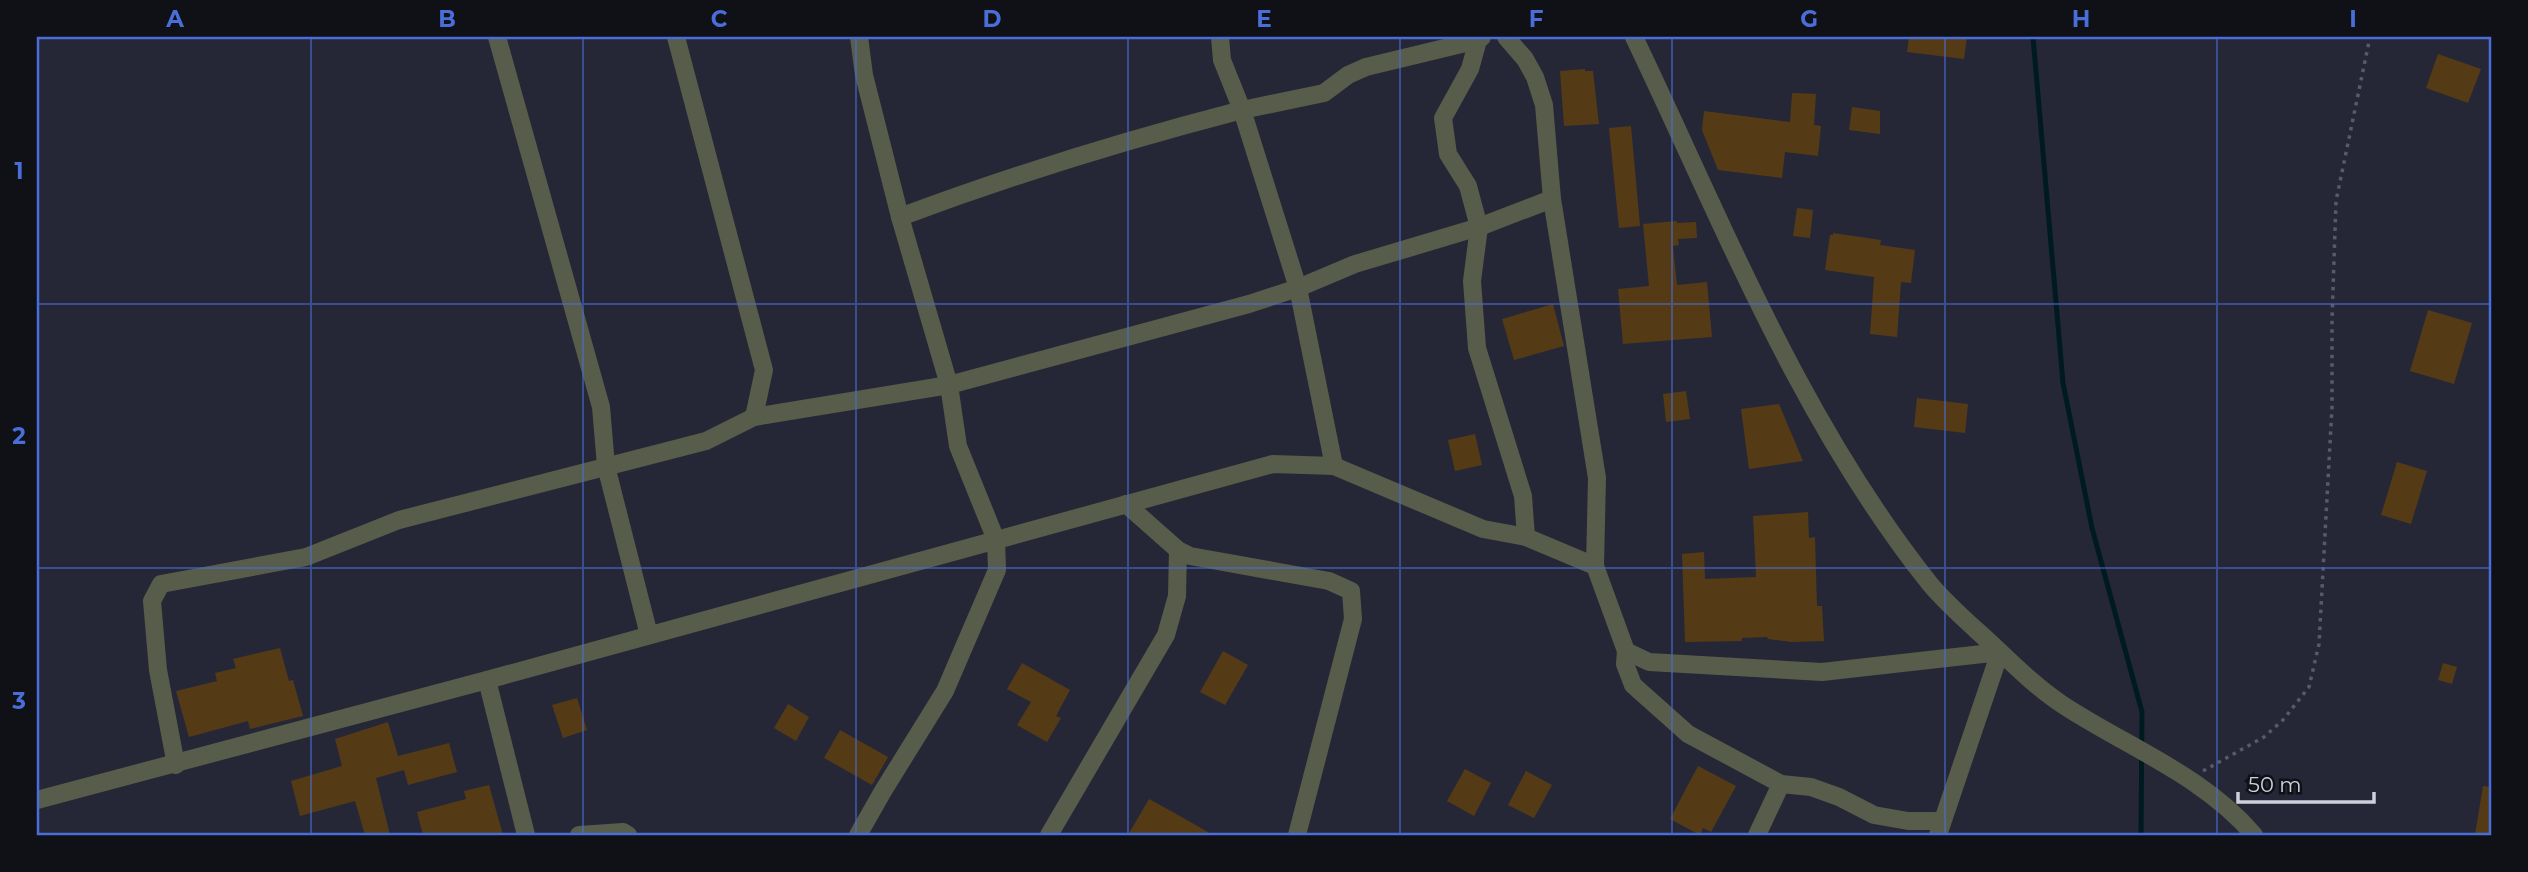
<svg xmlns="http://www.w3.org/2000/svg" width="2528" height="872" font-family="Montserrat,sans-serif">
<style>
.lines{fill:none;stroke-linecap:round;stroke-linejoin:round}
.stream{stroke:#001b20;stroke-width:5}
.building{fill:#543b16}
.path{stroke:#595a68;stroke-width:3.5;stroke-dasharray:3.5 5;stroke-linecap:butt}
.minor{stroke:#585c4a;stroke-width:18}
.grid{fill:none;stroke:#4a6ed9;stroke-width:2;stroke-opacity:0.55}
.neatline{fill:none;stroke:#4a6ed9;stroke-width:2.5}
.grid-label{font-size:23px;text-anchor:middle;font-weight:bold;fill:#4a6ed9}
</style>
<rect width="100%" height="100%" fill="#262736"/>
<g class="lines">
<!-- stream -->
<path class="stream" d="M2033 37 2063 383 2092 528 2142 712 2141 835"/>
</g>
<!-- building -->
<g class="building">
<path d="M1909 37H1967L1964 59 1907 52Z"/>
<path d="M2438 54 2481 69 2468 103 2426 88Z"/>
<path d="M1585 69V71H1593L1599 124 1564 126 1560 71Z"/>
<path d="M1792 93 1816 94 1814 125 1821 126 1818 156 1785 152 1782 178 1718 170 1702 130 1704 111 1790 122Z"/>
<path d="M1852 107 1880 111V134L1849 130Z"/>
<path d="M1631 126 1640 226 1619 228 1609 128Z"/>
<path d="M1797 208 1813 210 1810 238 1793 236Z"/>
<path d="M1677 221V223L1696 222 1697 238 1678 239 1679 245 1673 246 1677 285 1707 282 1712 337 1623 344 1618 289 1649 286 1643 224Z"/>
<path d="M1833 233 1881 240 1880 245 1915 250 1911 283 1901 282 1897 337 1870 334 1874 277 1825 270 1830 235H1833Z"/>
<path d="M1553 304 1564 346 1514 360 1502 319Z"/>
<path d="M2428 310 2472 323 2454 384 2410 371Z"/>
<path d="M1686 391 1690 419 1666 422 1663 394Z"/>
<path d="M1917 398 1968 404 1965 433 1914 427Z"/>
<path d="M1779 404 1803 461 1749 469 1741 409Z"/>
<path d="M1475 434 1482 465 1455 471 1448 440Z"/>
<path d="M2397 462 2427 471 2411 524 2381 515Z"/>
<path d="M1808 512 1809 538 1815 537 1817 606H1822L1824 641 1792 642 1768 639 1767 637 1742 638V641L1685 642 1682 554 1704 552 1705 579 1756 577 1753 516Z"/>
<path d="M280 648 289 681 293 680 303 716 250 729 248 721 189 737 176 691 217 681 215 673 236 668 233 659Z"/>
<path d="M1223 651 1248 665 1225 705 1200 692Z"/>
<path d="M1022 663 1070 690 1056 716 1061 718 1047 742 1017 725 1031 702 1007 689Z"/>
<path d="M2443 663 2457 667 2452 684 2438 680Z"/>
<path d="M577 698 587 730 563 738 552 705Z"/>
<path d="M788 704 809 717 796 741 774 728Z"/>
<path d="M388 722 398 756 449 743 457 772 408 785 404 770 376 778 390 835H365L355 801 300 816 291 781 342 766 335 739Z"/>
<path d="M840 730 888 757 872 785 824 758Z"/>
<path d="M1698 766 1736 786 1711 832 1703 828 1700 835 1670 819Z"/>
<path d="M1465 769 1491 783 1474 816 1447 801Z"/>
<path d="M1526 771 1552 785 1534 818 1508 805Z"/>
<path d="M489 785 503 835H423L417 812 466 799 464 791Z"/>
<path d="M2483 786 2491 787V835H2475Z"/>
<path d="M1149 799 1171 811 1213 835H1128Z"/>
</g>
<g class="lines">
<!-- path -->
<path class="path" d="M2203 771 2264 737 2283 720 2309 687 2319 644 2332 407V320L2336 201 2370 37"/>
<!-- minor -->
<g class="minor">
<path d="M497 37 601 407 606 466 649 635"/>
<path d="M1506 37 1525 59 1535 77 1544 105 1552 199 1597 478 1595 566"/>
<path d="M1634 37C1723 223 1800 421 1930 584 1950 608 1976 629 1998 650 2018 669 2040 690 2063 705 2127 747 2203 775 2254 835"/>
<path d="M1478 40 1470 69 1443 118 1448 154 1468 186 1479 227 1472 281 1477 348 1523 496 1526 537"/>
<path d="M900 217C1012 175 1126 140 1242 110L1222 60 1220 37"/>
<path d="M754 417 949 385 1249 304 1298 288 1355 264 1479 227 1552 199"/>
<path d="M1334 466 1298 288 1242 110 1324 93 1348 75 1366 67 1478 40 1482 37"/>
<path d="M1126 504 1178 550 1190 556 1329 581 1351 591 1353 619 1297 835"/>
<path d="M1626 651 1625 664 1633 685 1688 734 1781 784 1811 787 1839 797 1874 815 1908 821H1942"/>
<path d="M487 680 526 835"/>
<path d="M176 765 158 670 152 601 161 584 306 557 399 520 706 441 754 417 764 370 676 37"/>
<path d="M37 800 487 680 1273 464 1334 466 1483 529 1526 537 1595 566 1626 651 1649 662 1822 672 2000 652 1938 835"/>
<path d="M579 835 623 832 628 835"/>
<path d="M858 835 883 791 945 691 997 570 996 540 958 446 949 385 900 217 864 75 859 37"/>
<path d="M1049 835 1166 635 1177 596 1178 550"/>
<path d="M1757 835 1781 784"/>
</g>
</g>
<!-- grid -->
<path class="grid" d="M311 37V835M583 37V835M856 37V835M1128 37V835M1400 37V835M1672 37V835M1945 37V835M2217 37V835M37 304H2491M37 568H2491"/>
<!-- border -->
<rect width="2528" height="872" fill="none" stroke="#101117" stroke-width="77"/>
<!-- scale -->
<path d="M2238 792v10h136v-10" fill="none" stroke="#cfd0db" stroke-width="3.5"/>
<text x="2248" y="792" font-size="21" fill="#cfd0db" stroke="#101117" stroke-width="5" paint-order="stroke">50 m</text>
<rect x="38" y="38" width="2452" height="796" class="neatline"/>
<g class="grid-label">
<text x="175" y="27">A</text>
<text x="447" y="27">B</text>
<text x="719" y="27">C</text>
<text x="992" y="27">D</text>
<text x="1264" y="27">E</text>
<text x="1536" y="27">F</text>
<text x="1809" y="27">G</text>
<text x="2081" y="27">H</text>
<text x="2353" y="27">I</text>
<text x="19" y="179">1</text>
<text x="19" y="444">2</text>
<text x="19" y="709">3</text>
</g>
</svg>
